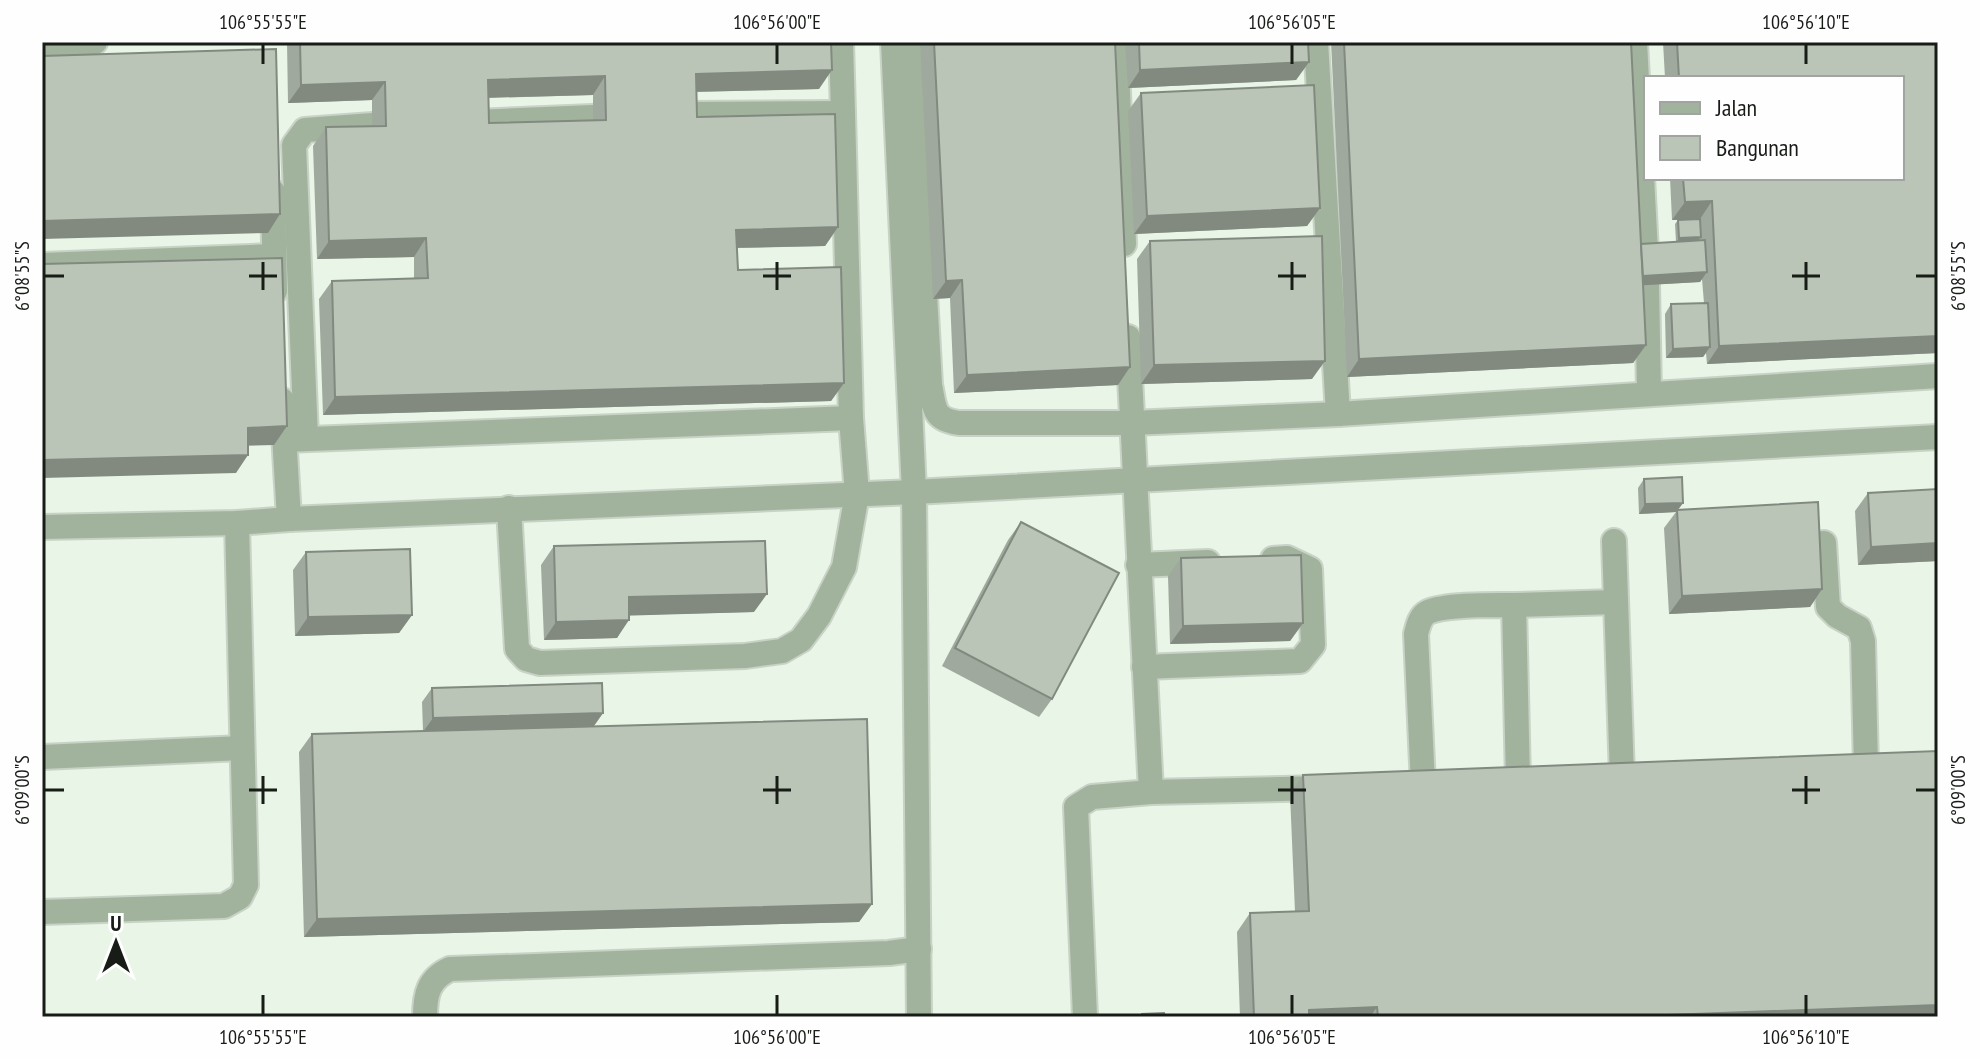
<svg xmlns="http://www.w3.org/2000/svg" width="1980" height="1059" font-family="'PT Sans Narrow',sans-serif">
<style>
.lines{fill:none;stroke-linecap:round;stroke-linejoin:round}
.minor-casing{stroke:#c8d2c6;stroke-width:28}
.minor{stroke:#a1b39d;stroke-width:24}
.wall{fill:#a0a99d;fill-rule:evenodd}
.shaded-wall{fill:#828a80}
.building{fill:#bac5b7;stroke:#828a80;stroke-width:2;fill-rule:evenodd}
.ticks{fill:none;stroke:#181c17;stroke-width:3}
.neatline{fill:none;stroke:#181c17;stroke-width:3}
.ticks-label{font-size:20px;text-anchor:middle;fill:#181c17}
</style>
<rect width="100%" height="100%" fill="#e9f5e7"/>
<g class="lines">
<defs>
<g id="minor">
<path d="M841 42 843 113"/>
<path d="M893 42 914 492 919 1017"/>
<path d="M911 42 930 385C935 408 932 419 959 423H1132L1338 414 1938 376"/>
<path d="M1116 42 1124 244"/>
<path d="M1316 42 1338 414"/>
<path d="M1635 42 1646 253"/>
<path d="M42 44 95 42"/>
<path d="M476 122 593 117"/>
<path d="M273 192 275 291"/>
<path d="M42 265 273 256"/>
<path d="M1647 285 1649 393"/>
<path d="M306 438 294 145 305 130 373 125"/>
<path d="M284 440 851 418"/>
<path d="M509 508 517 649 526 659 540 663 745 656 782 651 801 640 819 616 844 567 857 494 851 418 843 113 683 114"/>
<path d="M289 519 914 492 1938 437"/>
<path d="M42 527 237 523 289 519 282 400"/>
<path d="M1614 541 1622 777"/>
<path d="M1824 543 1828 607 1837 616 1859 628 1863 641 1866 767"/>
<path d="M1138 565 1208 562"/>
<path d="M1514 605 1616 602"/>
<path d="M1144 667 1300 661 1313 645 1310 569 1287 558 1273 559"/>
<path d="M42 757 242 748"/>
<path d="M1423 785 1416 634C1418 626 1420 616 1428 612 1446 604 1493 605 1514 605L1518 781"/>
<path d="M1151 792 1325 788"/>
<path d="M42 912 224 906 240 897 246 885 237 523"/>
<path d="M425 1017C425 995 428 979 450 969L889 953 919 949"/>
<path d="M1085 1017 1076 807 1092 797 1151 792 1128 337"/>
</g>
</defs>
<!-- minor casing -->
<use href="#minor" class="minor-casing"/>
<!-- minor -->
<use href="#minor" class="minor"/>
</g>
<!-- wall -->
<g class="wall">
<path d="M287 42H831L819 89 696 92 697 117 838 227 825 246 737 248 738 270 844 383 831 401 323 415 319 299 332 281 414 279V257L317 259 313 146 326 127 372 126V100L288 103ZM593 95V120L489 123 488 98Z"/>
<path d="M920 42H1115L1130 367 1118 385 954 393 950 298 933 299Z"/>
<path d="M1125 42H1308L1309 62 1296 80 1128 88Z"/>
<path d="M1331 42H1631L1641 244 1676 242 1675 224 1678 220H1672L1670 178H1902V78H1665L1663 42H1938V353L1707 364 1706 353 1703 357 1666 358 1665 314 1671 304 1704 303 1702 279 1700 282 1643 285 1646 345 1633 363 1347 377Z"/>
<path d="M1141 93 1320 208 1307 226 1134 234 1128 111Z"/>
<path d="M1150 241 1312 379 1141 384 1137 259Z"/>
<path d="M1644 479 1683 503 1678 510 1822 589 1810 607 1669 614 1664 528 1676 512 1639 514 1638 488Z"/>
<path d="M1938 489V561L1858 565 1855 511 1868 493Z"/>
<path d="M1021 522 1052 699 1039 717 942 666 1008 540Z"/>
<path d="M554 546 754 612 629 615 617 638 544 640 541 565Z"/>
<path d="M306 552 412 615 399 633 295 636 293 570Z"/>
<path d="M1181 558 1303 623 1290 641 1170 644 1168 576Z"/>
<path d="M432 688 603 713 594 726 872 904 859 922 304 937 299 752 312 734 423 731 422 702Z"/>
<path d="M1303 775 1938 1017H1240L1237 932 1250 913 1295 912 1290 794Z"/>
</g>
<!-- shaded-wall -->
<g class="shaded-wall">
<path d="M1309 62 1296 80 1128 88 1140 70Z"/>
<path d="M832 70 819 89 683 92 696 74Z"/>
<path d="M605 76 593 95 475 98 488 80Z"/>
<path d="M385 82 372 100 288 103 301 85Z"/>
<path d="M1712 201 1700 219 1672 220 1685 202Z"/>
<path d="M1320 208 1307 226 1134 234 1147 216Z"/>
<path d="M280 214 268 233 42 239V221Z"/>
<path d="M838 227 825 246 724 248 736 230Z"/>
<path d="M1701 237 1697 242 1676 243 1679 238Z"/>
<path d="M426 238 414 257 317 259 329 241Z"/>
<path d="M1707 272 1700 282 1631 286 1638 276Z"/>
<path d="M962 280 950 298 933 299 946 281Z"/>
<path d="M1938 336V353L1707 364 1719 346Z"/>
<path d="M1646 345 1633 363 1347 377 1359 359Z"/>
<path d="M1710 347 1703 357 1666 358 1673 349Z"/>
<path d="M1325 361 1312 379 1141 384 1154 365Z"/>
<path d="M1130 367 1118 385 954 393 967 375Z"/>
<path d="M844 383 831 401 323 415 335 397Z"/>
<path d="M287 426 274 445 235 446 248 428Z"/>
<path d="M248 455 236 473 42 478V460Z"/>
<path d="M1683 503 1676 512 1639 514 1645 504Z"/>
<path d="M1938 543V561L1858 565 1871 547Z"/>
<path d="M1822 589 1810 607 1669 614 1682 596Z"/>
<path d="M767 594 754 612 616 616 629 597Z"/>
<path d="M412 615 399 633 295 636 308 617Z"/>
<path d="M629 620 617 638 544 640 556 622Z"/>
<path d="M1303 623 1290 641 1170 644 1183 626Z"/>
<path d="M603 713 593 727 423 732 433 718Z"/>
<path d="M872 904 859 922 304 937 317 919Z"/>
<path d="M1938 1005V1017H1613Z"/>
<path d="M1377 1007 1370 1017H1304L1309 1010Z"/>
</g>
<!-- building -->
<g class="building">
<path d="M300 42H831L832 70 696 74 697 117 835 114 838 227 736 230 738 270 841 267 844 383 335 397 332 281 428 278 426 238 329 241 326 127 386 126 385 82 301 85ZM605 76 606 120 489 123 488 80Z"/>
<path d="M934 42H1115L1130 367 967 375 962 280 946 281Z"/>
<path d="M1139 42H1308L1309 62 1140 70Z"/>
<path d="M1344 42H1631L1646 345 1359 359Z"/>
<path d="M1677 42H1938V336L1719 346 1712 201 1685 202 1683 178H1902V78H1679Z"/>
<path d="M276 49 280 214 42 221V56Z"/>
<path d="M1314 85 1320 208 1147 216 1141 93Z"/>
<path d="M1700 219 1701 237 1679 238 1678 220Z"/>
<path d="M1322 236 1325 361 1154 365 1150 241Z"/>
<path d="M1705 240 1707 272 1643 276 1641 244Z"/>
<path d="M282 258 287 426 248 428V455L42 460V264Z"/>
<path d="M1708 303 1710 347 1673 349 1671 304Z"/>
<path d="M1682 477 1683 503 1645 504 1644 479Z"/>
<path d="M1938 489V543L1871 547 1868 493Z"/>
<path d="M1818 502 1822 589 1682 596 1677 510Z"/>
<path d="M1021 522 1119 573 1052 699 955 648Z"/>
<path d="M765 541 767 594 629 597V620L556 622 554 546Z"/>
<path d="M410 549 412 615 308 617 306 552Z"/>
<path d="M1301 555 1303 623 1183 626 1181 558Z"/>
<path d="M602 683 603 713 433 718 432 688Z"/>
<path d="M867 719 872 904 317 919 312 734Z"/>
<path d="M1938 751V1005L1613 1017H1378L1377 1007 1309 1010V1017H1254L1250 913 1309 911 1303 775Z"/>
<path d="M1164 1013 1165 1017H1142V1014Z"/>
</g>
<!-- ticks -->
<path class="ticks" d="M263 44V64M777 44V64M1292 44V64M1806 44V64M263 262V290M777 262V290M1292 262V290M1806 262V290M44 276H64M249 276H277M763 276H791M1278 276H1306M1792 276H1820M1916 276H1936M263 776V804M777 776V804M1292 776V804M1806 776V804M44 790H64M249 790H277M763 790H791M1278 790H1306M1792 790H1820M1916 790H1936M263 995V1015M777 995V1015M1292 995V1015M1806 995V1015"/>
<!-- border -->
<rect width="1980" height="1059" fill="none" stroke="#fefefe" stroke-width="88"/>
<!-- legend -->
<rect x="1644" y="76" width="260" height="104" fill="#fefefe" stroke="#a2a4a2" stroke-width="2"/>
<rect x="1660" y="102" width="40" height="12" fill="#a1b39d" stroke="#a2a4a2" stroke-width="2"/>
<text x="1716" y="116" font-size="24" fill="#181c17">Jalan</text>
<rect x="1660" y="136" width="40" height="24" fill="#bac5b7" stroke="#a2a4a2" stroke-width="2"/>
<text x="1716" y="156" font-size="24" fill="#181c17">Bangunan</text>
<!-- north arrow -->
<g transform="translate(116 943)" stroke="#fefefe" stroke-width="6" paint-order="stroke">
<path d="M0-6L14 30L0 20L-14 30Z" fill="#181c17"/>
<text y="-12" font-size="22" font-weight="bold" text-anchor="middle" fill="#181c17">U</text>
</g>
<rect x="44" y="44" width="1892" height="971" class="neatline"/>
<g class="ticks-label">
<text x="263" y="29">106°55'55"E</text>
<text x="777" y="29">106°56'00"E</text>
<text x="1292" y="29">106°56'05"E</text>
<text x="1806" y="29">106°56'10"E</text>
<text transform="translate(22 276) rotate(-90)" y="7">6°08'55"S</text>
<text transform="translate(1958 276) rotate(-90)" y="7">6°08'55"S</text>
<text transform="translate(22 790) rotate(-90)" y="7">6°09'00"S</text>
<text transform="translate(1958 790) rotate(-90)" y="7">6°09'00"S</text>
<text x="263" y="1044">106°55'55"E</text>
<text x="777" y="1044">106°56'00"E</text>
<text x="1292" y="1044">106°56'05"E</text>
<text x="1806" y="1044">106°56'10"E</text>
</g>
</svg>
